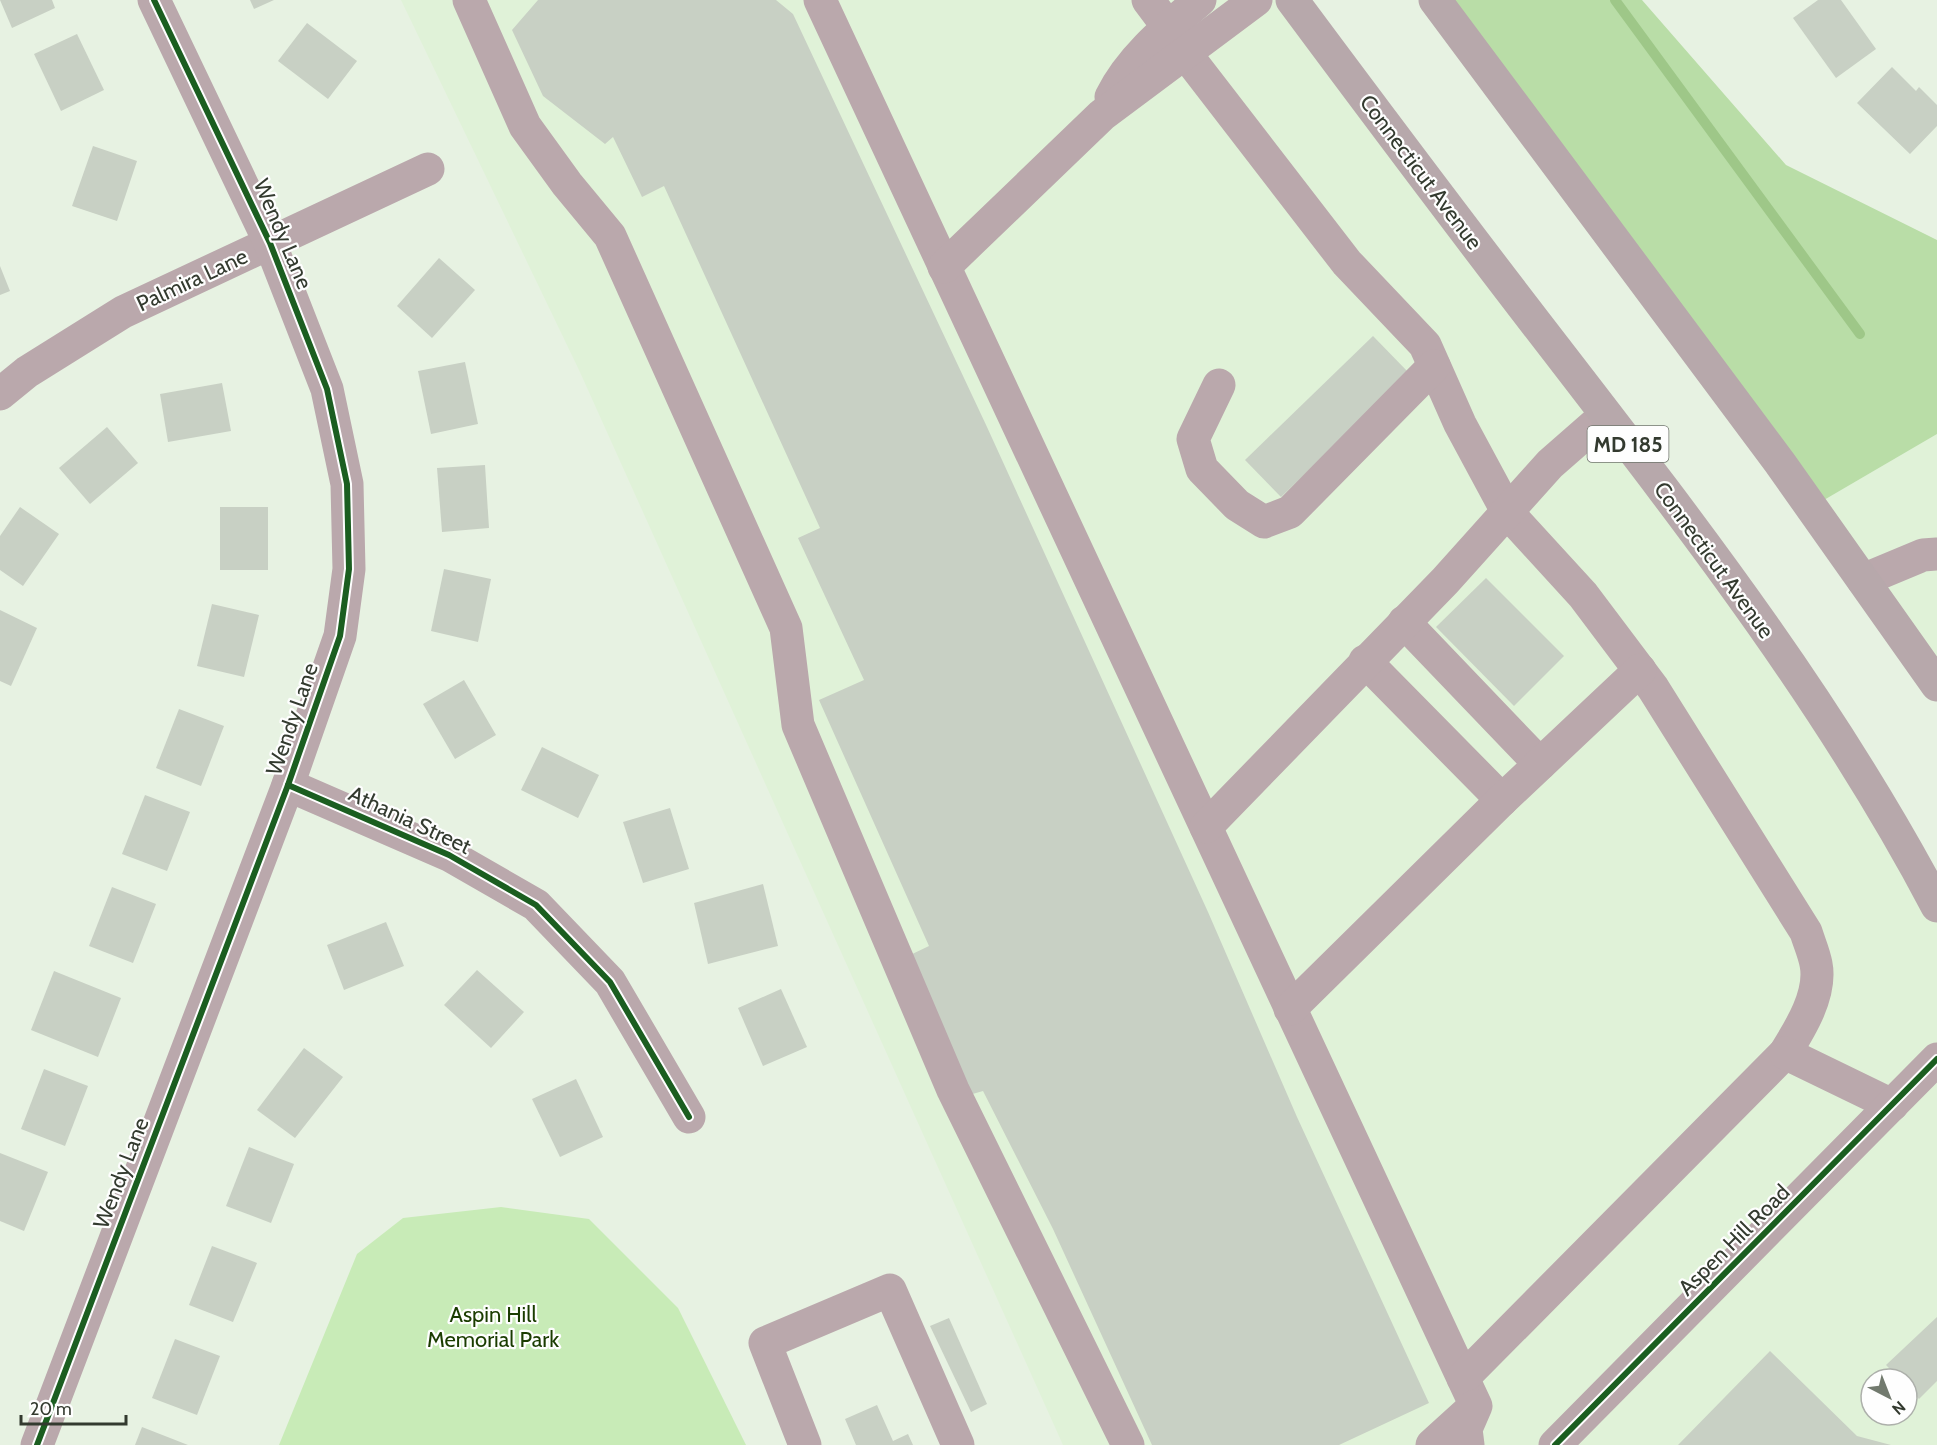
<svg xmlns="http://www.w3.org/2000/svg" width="1937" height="1445" font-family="Cabin,sans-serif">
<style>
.built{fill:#e0f2d8;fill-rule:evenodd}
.green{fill:#c8ebb7}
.forest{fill:#b9dda7}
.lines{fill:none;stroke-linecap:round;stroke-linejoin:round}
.stream{stroke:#9ec788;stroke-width:10}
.building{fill:#c8d0c4}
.minor{stroke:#baa8ac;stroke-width:33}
.major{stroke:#b7a8ab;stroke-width:33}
.cycleway-casing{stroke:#fefefe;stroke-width:10}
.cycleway{stroke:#1b5e20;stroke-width:6}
.labels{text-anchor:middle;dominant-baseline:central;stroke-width:4.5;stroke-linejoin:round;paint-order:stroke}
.shield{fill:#fefefe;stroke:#70756d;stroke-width:1.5}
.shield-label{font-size:21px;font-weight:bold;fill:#333a2f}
.street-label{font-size:22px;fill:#333a2f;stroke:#fefefe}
.park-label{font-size:22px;fill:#1a3c00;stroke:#fefefe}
</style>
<rect width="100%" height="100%" fill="#e7f2e2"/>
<!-- built -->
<g class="built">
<path d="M401 0H1292L1703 540 1937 906V1445H1063L579 370ZM1871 1379H1907V1415H1871Z"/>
<path d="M1937 434V685L1812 507Z"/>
</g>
<!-- green -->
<path class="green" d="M501 1207 589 1219 678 1308 746 1445H279L357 1254 403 1218Z"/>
<!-- forest -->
<path class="forest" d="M1435 0H1642L1786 165 1937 240V434L1812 507Z"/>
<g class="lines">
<!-- stream -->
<path class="stream" d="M1615 0 1860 334"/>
</g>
<!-- building -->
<g class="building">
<path d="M0 0H52L55 8 12 28Z"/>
<path d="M250 0H274L254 9Z"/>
<path d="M538 0H776L793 14 987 427 1208 912 1297 1117 1429 1403 1339 1445H1152L1053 1229 983 1091 969 1095 906 957 929 946 819 700 864 680 798 538 820 528 664 186 642 197 613 137 605 144 543 96 512 30Z"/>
<path d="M1818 0H1841L1876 49 1836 78 1793 18Z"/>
<path d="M307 23 357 61 328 99 278 61Z"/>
<path d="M77 34 104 90 61 111 34 54Z"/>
<path d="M1892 67 1916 91 1919 87 1937 105V126L1910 154 1857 103Z"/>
<path d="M93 146 137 161 117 221 72 206Z"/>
<path d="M439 258 475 290 432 338 397 306Z"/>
<path d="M0 266 10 291 0 295Z"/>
<path d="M1373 336 1409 373 1281 497 1245 460Z"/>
<path d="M465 362 478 424 431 434 418 371Z"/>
<path d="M222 383 231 431 168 442 160 394Z"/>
<path d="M107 427 138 463 90 504 59 468Z"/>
<path d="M485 465 489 528 442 532 437 468Z"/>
<path d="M20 507 59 534 23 586 0 570V536Z"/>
<rect x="220" y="507" width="48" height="63"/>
<path d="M444 569 491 579 478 642 431 631Z"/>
<path d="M1486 578 1564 656 1514 706 1436 627Z"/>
<path d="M212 604 259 615 244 677 197 666Z"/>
<path d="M0 610 37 628 11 686 0 681Z"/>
<path d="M464 680 496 735 455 759 423 704Z"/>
<path d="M179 709 224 726 201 786 156 768Z"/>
<path d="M542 747 599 775 578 818 521 790Z"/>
<path d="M145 795 190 812 167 871 122 854Z"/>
<path d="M670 808 689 869 643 883 623 822Z"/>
<path d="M763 884 778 946 708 964 694 903Z"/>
<path d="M112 887 156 904 133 963 89 946Z"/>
<path d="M386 922 404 966 344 990 327 945Z"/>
<path d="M477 970 524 1012 491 1048 444 1005Z"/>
<path d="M54 971 121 998 98 1057 31 1030Z"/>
<path d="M781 989 807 1047 763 1066 738 1008Z"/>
<path d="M304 1048 343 1077 295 1138 257 1110Z"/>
<path d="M44 1069 88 1086 65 1146 21 1129Z"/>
<path d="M576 1079 603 1137 560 1157 532 1099Z"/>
<path d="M249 1147 294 1164 271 1223 226 1206Z"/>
<path d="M0 1153 48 1172 24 1231 0 1221Z"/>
<path d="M212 1246 257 1263 233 1322 189 1305Z"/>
<path d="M1937 1317V1381L1919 1399 1907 1386V1379H1900L1886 1365Z"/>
<path d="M949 1318 987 1404 971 1412 930 1326Z"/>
<path d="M175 1339 220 1356 197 1415 152 1398Z"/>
<path d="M1770 1351 1857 1436 1891 1445H1678Z"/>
<path d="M877 1405 893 1441 908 1434 913 1445H856L845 1419Z"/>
<path d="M142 1427 188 1445H135Z"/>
</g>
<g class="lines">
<!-- minor -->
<g class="minor">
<path d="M469 0 525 126 567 184 610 236 786 628 798 725 953 1090 1128 1445"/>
<path d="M820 0 1476 1406 1466 1429 1468 1445"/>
<path d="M1148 0 1169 28"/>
<path d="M1185 53 1347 263 1425 345 1460 424 1508 513 1583 595 1653 688 1806 932C1809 942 1814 953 1816 964 1822 994 1800 1029 1785 1053L1463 1378"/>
<path d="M1111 97C1130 58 1167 28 1200 0"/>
<path d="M944 267 1102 115 1256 0"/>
<path d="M1219 385 1193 439 1202 469 1237 505 1264 522 1290 512 1434 366"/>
<path d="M0 394 27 372 123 312 428 169"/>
<path d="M1863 580 1923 555 1937 554"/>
<path d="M1404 622 1540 764"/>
<path d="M1365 661 1502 800"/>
<path d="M288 785 449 855 536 905 610 982 689 1117"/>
<path d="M1206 827 1445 581 1550 464 1606 415"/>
<path d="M1290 1009 1502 800 1640 670"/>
<path d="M1785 1053 1892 1105"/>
<path d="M37 1445 288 785 340 636 349 569 347 484 327 389 270 243 154 0"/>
<path d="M805 1445 765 1343 890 1290 958 1445"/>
<path d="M1432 1445 1475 1406"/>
<path d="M1555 1445 1937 1059"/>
</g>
<!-- major -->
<g class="major">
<path d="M1292 0C1379 117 1466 233 1555 348 1693 527 1832 706 1937 906"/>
<path d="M1435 0 1780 463 1937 685"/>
</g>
<defs>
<g id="cycleway">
<path d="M288 785 449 855 536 905 610 982 689 1117"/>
<path d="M37 1445 288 785 340 636 349 569 347 484 327 389 270 243 154 0"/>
<path d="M1555 1445 1937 1059"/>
</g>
</defs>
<!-- cycleway casing -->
<use href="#cycleway" class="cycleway-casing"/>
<!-- cycleway -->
<use href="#cycleway" class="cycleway"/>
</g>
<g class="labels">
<!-- shield labels -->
<rect class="shield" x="1587.5" y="426" width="81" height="36" rx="4.5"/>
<g class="shield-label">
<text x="1628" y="444">MD 185</text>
</g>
<!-- street labels -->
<g class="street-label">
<text transform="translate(1421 172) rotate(53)">Connecticut Avenue</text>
<text transform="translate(283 234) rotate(67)">Wendy Lane</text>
<text transform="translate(192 280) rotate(-25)">Palmira Lane</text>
<text transform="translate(1714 560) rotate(54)">Connecticut Avenue</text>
<text transform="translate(292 719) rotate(-71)">Wendy Lane</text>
<text transform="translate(410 820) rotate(25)">Athania Street</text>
<text transform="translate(121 1173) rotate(-69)">Wendy Lane</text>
<text transform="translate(1734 1240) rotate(-45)">Aspen Hill Road</text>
</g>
<!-- park labels -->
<g class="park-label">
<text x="493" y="1314">Aspin Hill<tspan x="493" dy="25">Memorial Park</tspan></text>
</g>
</g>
<!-- north arrow -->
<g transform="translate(1889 1397) rotate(138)"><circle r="28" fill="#fefefe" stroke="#adb0ab" stroke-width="1.5"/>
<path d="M0-4.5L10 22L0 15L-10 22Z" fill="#727a6e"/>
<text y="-9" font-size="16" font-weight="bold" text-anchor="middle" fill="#333a2f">N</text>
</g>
<!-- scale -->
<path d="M21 1415v9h105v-9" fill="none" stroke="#333a2f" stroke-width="3"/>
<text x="30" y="1415" font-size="18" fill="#333a2f" stroke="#fefefe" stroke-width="4.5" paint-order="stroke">20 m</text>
</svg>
